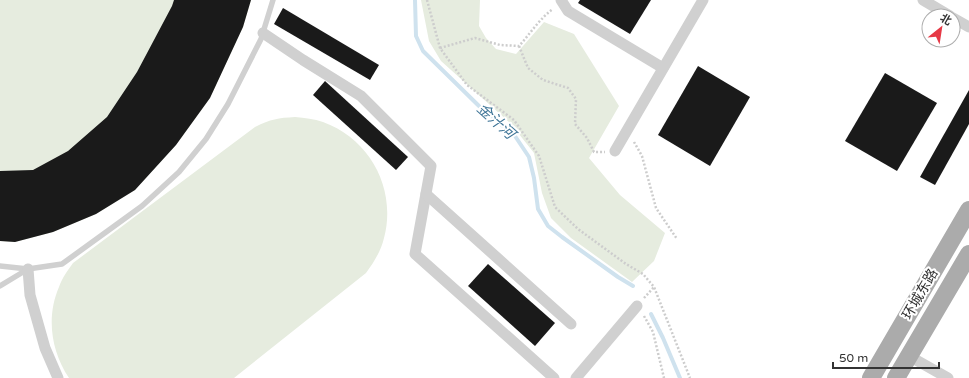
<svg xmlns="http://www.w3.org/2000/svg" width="969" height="378" font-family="'Varela Round','Noto Sans SC',sans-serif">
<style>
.green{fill:#e6ecdf}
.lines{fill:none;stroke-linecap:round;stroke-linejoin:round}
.stream{stroke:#cfe2ee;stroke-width:4}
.building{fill:#1a1a1a}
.path{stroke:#cdcdcd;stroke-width:2.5;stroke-dasharray:2 2;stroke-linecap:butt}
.lane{stroke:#d0d0d0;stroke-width:5.5}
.street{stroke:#d0d0d0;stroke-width:11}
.primary{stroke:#ababab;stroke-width:18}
.labels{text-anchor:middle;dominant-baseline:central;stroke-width:4;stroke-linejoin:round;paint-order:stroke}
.street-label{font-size:14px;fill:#333;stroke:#fff}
.water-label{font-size:15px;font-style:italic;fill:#3f7597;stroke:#fff}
</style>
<rect width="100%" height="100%" fill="#fff"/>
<!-- green -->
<g class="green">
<path d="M0 0H251L243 27 210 98 176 145 135 190 96 214 53 232 15 242 0 241Z"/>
<path d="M421 0H480L479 26 486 38 496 49 516 54 544 22 574 34 619 106 589 158 620 195 665 233 654 261 632 282 571 238 551 218 542 193 534 153 511 124 441 61 429 41Z"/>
<path d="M295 117C305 118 314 119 323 122 370 139 397 189 384 238 381 251 374 262 366 273L234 378H69C51 351 46 317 59 287 62 278 68 270 73 263L255 127C271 119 278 118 295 117Z"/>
</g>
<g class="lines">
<!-- stream -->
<g class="stream">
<path d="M415 0 416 36 423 51 479 106 515 136 529 157 534 178 538 209 548 226 562 237 618 277 633 286"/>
<path d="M651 314 663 338 680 378"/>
</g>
</g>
<!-- building -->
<g class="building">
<path d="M174 0H251L243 27 210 98 176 145 135 190 96 214 53 232 15 242 0 241V171L33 170 68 151 107 117 137 72 172 6Z"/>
<path d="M580 0H651L630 34 578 3Z"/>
<path d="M283 8 379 65 370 80 274 24Z"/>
<path d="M698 66 750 97 710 166 658 135Z"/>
<path d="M885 73 937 103 897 171 845 141Z"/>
<path d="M325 81 408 157 396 170 313 95Z"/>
<path d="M969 90V124L935 185 920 177Z"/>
<path d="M488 264 555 323 535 346 468 286Z"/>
</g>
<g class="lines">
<!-- path -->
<g class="path">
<path d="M427 0 440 48 467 85 514 120 539 156 555 207 578 229 626 264 643 274 654 287 690 378"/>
<path d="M519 46 528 68 543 80 568 88 576 99 575 124 587 138 594 152H605"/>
<path d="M440 48 475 38 500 45 519 46C530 34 540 18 553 9"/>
<path d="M634 142 642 156 656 208 677 239"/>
<path d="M644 298 654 287"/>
<path d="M644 316 653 332 664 378"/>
</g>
<!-- lane -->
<g class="lane">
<path d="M0 266 28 269 62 264 142 206 179 172 206 139 228 104 261 39 273 0"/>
<path d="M0 286 28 269"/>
</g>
<!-- street -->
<g class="street">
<path d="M561 0 568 11 663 68"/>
<path d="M923 0 950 16"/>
<path d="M953 18 969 27"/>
<path d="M263 33 303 60 361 96 431 166 415 254 554 378"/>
<path d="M615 151 703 0"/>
<path d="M426 194 571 324"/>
<path d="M28 269 30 295 45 348 58 378"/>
<path d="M909 356 948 378"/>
<path d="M576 378 637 306"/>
</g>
<!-- primary -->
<g class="primary">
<path d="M871 378 969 210"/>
<path d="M896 378 969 254"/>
</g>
</g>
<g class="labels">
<!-- street labels -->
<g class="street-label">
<text transform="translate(920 294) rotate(-60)">环城东路</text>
</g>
<!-- water labels -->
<g class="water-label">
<text transform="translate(496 121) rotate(42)">金汁河</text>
</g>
</g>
<!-- north arrow -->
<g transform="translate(941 28) rotate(30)"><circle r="19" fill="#ffffff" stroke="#adadad"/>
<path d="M0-3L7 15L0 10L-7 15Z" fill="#e63946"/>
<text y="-6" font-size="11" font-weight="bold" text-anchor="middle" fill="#333333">北</text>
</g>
<!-- scale -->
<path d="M833 362v6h106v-6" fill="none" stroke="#333333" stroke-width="2"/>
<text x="839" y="362" font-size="12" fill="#333333" stroke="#ffffff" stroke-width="3" paint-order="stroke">50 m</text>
</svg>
